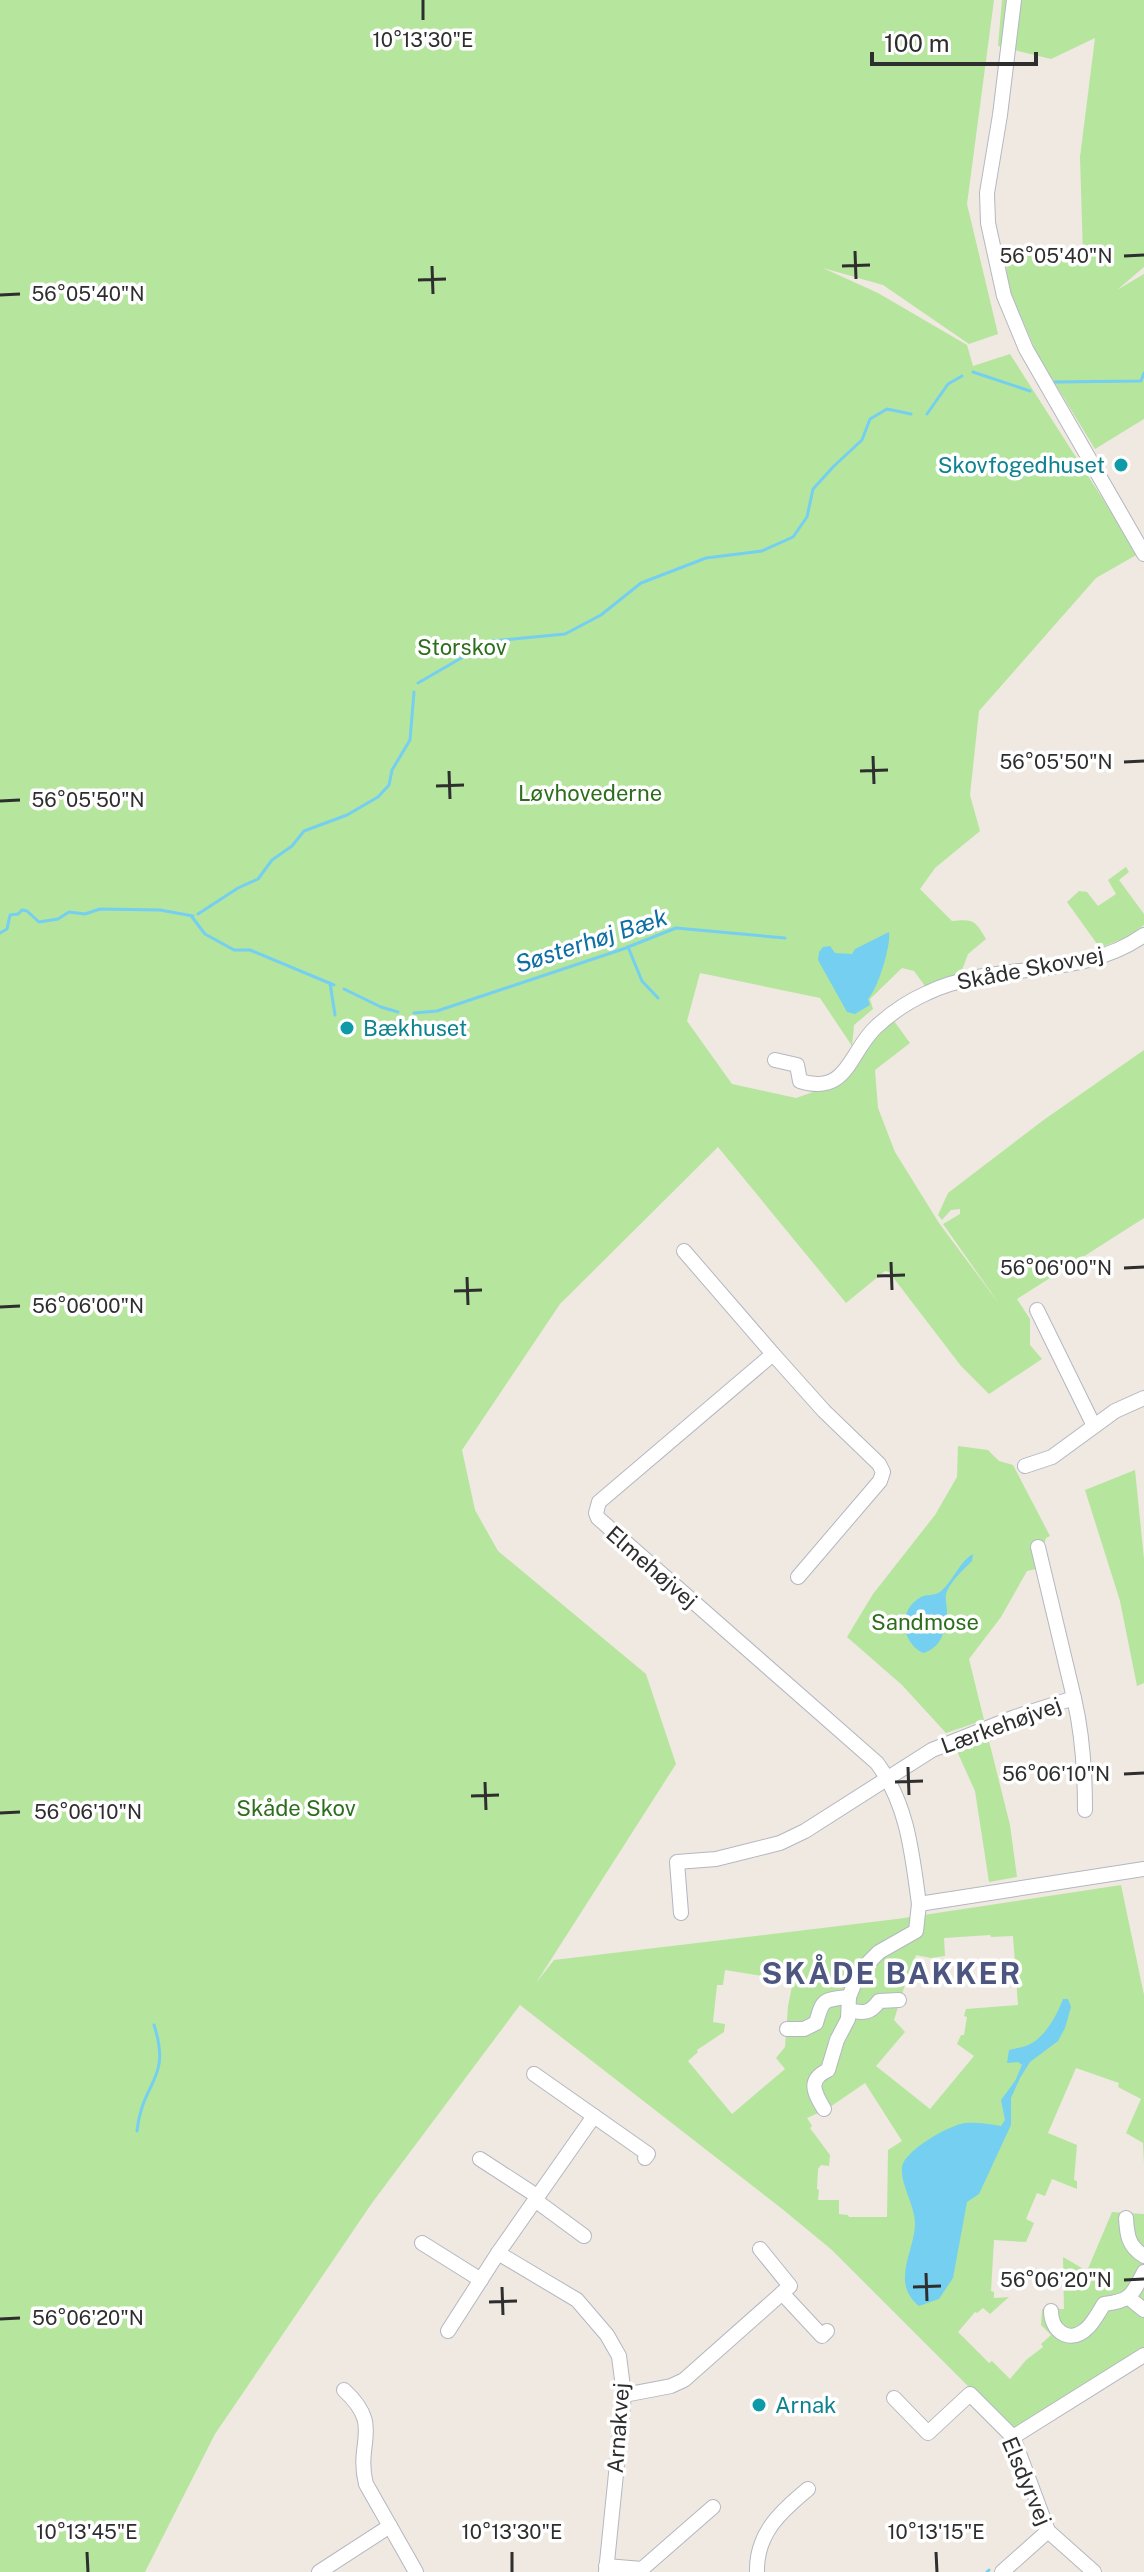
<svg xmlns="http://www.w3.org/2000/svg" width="1144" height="2572" font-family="'Public Sans',sans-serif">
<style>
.green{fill:#b6e59e;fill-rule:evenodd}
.water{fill:#75cff0}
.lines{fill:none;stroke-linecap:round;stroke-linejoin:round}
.stream{stroke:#75cff0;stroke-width:3}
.minor-casing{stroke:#b4b7c1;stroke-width:16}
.minor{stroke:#fff;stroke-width:14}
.ticks{fill:none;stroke:#2e2e2e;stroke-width:3}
.culture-dot{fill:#0f9aa8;stroke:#fff;stroke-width:3}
.labels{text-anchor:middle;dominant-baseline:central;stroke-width:7;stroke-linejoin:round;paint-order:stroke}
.culture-label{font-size:22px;fill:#0d838f;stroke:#fff;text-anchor:start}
.park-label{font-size:22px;fill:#2c6e1b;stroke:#fff}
.street-label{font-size:22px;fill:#2e2e2e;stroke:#fff}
.water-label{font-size:24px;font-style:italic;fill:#0d6fa3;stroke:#fff}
.district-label{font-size:30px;font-weight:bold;letter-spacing:2px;fill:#4d5680;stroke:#fff}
.ticks-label{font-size:20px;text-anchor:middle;fill:#2e2e2e;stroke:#fff;stroke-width:7;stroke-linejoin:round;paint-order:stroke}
</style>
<rect width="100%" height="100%" fill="#efe9e1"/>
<!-- green -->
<g class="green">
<path d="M0 0H994L967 204 998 334 969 344 883 285 823 268 878 293 967 345 973 366 1010 354 1138 554 1096 578 979 711 970 795 980 831 935 868 920 889 952 921C973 919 975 920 986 939L968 954 961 973 925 986 914 971 902 968 870 999 873 1009 854 1025 852 1046 820 998 700 973 687 1021 732 1084 796 1098 842 1082 873 1037 894 1021 910 1043 875 1070 878 1108 895 1152 939 1223 1000 1305 943 1224 960 1214V1209L951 1210 942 1220 938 1215 948 1193 1045 1119 1144 1050V1218L1017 1299 1030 1319V1345L1042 1359 989 1394 961 1366 889 1272 885 1271 846 1303 718 1147 560 1304 462 1450 475 1510 498 1551 646 1674 676 1764 536 1983 554 1960 897 1919 1121 1885 1144 1995V2164L1143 2143 1126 2133 1141 2099 1118 2087 1119 2083 1076 2068 1048 2133 1077 2145 1074 2180 1077 2181V2189L1052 2179 1045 2196 1037 2193 1026 2219 1034 2223 1026 2242 994 2240 991 2291 994 2292V2298L1009 2297 990 2314 983 2308 977 2313 975 2312 958 2332 989 2363 992 2361 1010 2379 1026 2360 1043 2347 1041 2344 1051 2335 1041 2325 1042 2309H1064L1063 2257 1087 2271 1112 2212 1144 2214V2350L1018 2429 1006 2424 832 2250 781 2208 520 2005 372 2203 215 2434 145 2572H0ZM990 1935 991 1937 1013 1936 1018 2005 966 2009 964 2016 967 2017 964 2035H961L957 2044 974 2056 930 2109 876 2066 905 2032 894 2020 908 1975H910L916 1955 931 1958 945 1956 944 1938ZM725 1970 793 1981 788 2006 785 2047 776 2058 785 2069 732 2114 688 2061 698 2052 697 2050 724 2032 725 2024 713 2022 717 1985H723ZM865 2083 902 2141 888 2150 887 2217H849L848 2215 839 2214V2200H818L819 2190 817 2189 818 2169 821 2165 829 2166 830 2155 810 2128 812 2126 807 2118 827 2109Z"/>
<path d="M1002 0H1144V267L1117 290 1144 274V419L1095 449 1037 354 1008 286 1005 256H1083L1080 157 1095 38 1051 59 998 46Z"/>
<path d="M1126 867 1129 872 1119 880 1144 914V925L1129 936 1100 948 1067 902 1079 891 1087 892 1098 906 1116 894 1108 880Z"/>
<path d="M958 1446 988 1450 999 1461 1013 1465 1050 1536 1046 1538 1036 1569 1027 1571 1001 1617 969 1659 984 1720 946 1733 902 1685 847 1637 873 1594 935 1515 957 1477Z"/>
<path d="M1135 1470 1144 1559V1683L1137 1686 1120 1601 1085 1490Z"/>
<path d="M988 1737 1010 1825 1017 1877 989 1882 975 1791 956 1749Z"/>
</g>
<!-- water -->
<g class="water">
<path d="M889 932C891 946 878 989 868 999L870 1005 855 1014 847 1012 818 960 819 952 823 947 830 946 835 953 852 954 855 949Z"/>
<path d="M973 1554 972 1561C963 1570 952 1580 947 1591 944 1598 947 1604 947 1611 946 1629 942 1648 923 1653 901 1642 897 1610 921 1597 927 1594 934 1596 940 1592 953 1582 958 1563 973 1554Z"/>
<path d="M1063 1999H1068L1071 2007 1065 2028 1058 2041 1030 2062 1020 2078 1011 2098V2125L979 2194 967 2202 953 2278 939 2299 919 2306C891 2283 913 2254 915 2226 916 2206 900 2185 902 2167 904 2151 949 2125 965 2123 977 2122 989 2124 1001 2126L1005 2120 1001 2100 1015 2081 1022 2065 1018 2062 1007 2063 1009 2050C1015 2048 1022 2048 1028 2045 1045 2038 1057 2015 1063 1999Z"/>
</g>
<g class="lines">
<!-- stream -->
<g class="stream">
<path d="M973 372 1030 391"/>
<path d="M1055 382 1141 381 1144 373"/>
<path d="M927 414 948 384 962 376"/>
<path d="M418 683 463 657 472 649 493 641 565 634 601 615 641 583 706 558 762 551 793 537 807 517 813 489 834 466 862 440 870 419 887 409 911 414"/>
<path d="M198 914 238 888 258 879 272 860 292 846 304 831 347 815 378 797 389 785 392 770 410 740 414 692"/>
<path d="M192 917 205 934 234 950H250L334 985"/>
<path d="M0 933 7 929 10 915 18 914 22 910 27 911 39 922 58 919 69 912 85 914 100 909 160 910 193 916"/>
<path d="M628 947 642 981 658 998"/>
<path d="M330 983 335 1015"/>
<path d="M344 989 381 1007 398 1012"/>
<path d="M414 1013 437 1011 623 949 676 928 785 938"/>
<path d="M137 2131C142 2081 172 2080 154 2025"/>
<path d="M987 2572 989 2570"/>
</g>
<defs>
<g id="minor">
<path d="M1014 0 1000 115 987 193 988 223 1004 296 1026 349 1144 554"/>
<path d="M775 1060 797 1065 800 1081C848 1096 849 1052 876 1027 890 1014 909 1001 927 993 996 960 1079 981 1144 935"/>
<path d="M684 1251 773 1354"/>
<path d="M1037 1310 1094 1426"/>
<path d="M1025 1466 1052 1457 1115 1411 1144 1398"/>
<path d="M798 1577 880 1481 883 1472 879 1464 824 1411 773 1354 599 1502 596 1513 598 1518 877 1763C908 1805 912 1854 919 1904L1144 1869"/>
<path d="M1074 1698C1083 1736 1085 1771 1085 1810"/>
<path d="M681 1913 677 1862 716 1859 780 1843 805 1831 932 1750 1015 1717 1074 1698 1038 1547"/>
<path d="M849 2010C863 2014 871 2013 879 2001L899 2000"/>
<path d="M787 2029H804L816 2023C823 1999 822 2000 849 1997"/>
<path d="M534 2074 648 2154 645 2158"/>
<path d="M824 2109C814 2092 807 2080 828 2070L837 2040 848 2019 849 1997 859 1972 879 1952 916 1931 919 1904"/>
<path d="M480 2159 537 2196"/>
<path d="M535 2200 584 2236"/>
<path d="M1126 2218C1127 2235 1128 2246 1144 2256"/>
<path d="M422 2243 481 2280"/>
<path d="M498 2253 594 2116"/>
<path d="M782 2293 822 2336 827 2331"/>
<path d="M1129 2298 1144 2310"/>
<path d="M1051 2311C1051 2330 1068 2344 1085 2330 1093 2324 1098 2313 1104 2304 1131 2301 1132 2295 1144 2272"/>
<path d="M448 2331 498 2253 577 2300 607 2335 619 2356 624 2395 606 2572"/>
<path d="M344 2390C384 2427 355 2441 366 2484L416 2572"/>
<path d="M624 2395 671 2386 684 2380 790 2286 760 2249"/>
<path d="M894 2398 928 2433 970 2394 1013 2437 1048 2531 1094 2572"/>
<path d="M1013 2437 1144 2355"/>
<path d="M606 2566 642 2569 713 2507"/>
<path d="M319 2572 390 2526"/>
<path d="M757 2572C756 2534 780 2512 808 2489"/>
<path d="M1002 2572 1048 2531"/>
</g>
</defs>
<!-- minor casing -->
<use href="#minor" class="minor-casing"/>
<!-- minor -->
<use href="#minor" class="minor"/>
</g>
<!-- ticks -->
<path class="ticks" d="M423 0V20M855 251 856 279M1124 256 1144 255M432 266 433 294M842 266 870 265M418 280 446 279M0 295 20 294M873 756 874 784M1124 762 1144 761M449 771 450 799M860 771 888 770M436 786 464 785M0 801 20 800M891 1262 892 1290M1124 1268 1144 1267M877 1276 905 1275M467 1277 468 1305M454 1291 482 1290M0 1307 20 1306M908 1767 909 1795M1124 1774 1144 1773M485 1782 486 1810M895 1782 923 1781M471 1796 499 1795M0 1813 20 1812M926 2273 927 2301M1124 2280 1144 2279M502 2287 503 2315M913 2287 941 2286M489 2302 517 2301M0 2319 20 2318M87 2552 88 2572M512 2552V2572M936 2552 937 2572"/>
<!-- markers -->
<g class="culture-dot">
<circle cx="1121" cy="465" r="8"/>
<circle cx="347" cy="1028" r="8"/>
<circle cx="759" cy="2405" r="8"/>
</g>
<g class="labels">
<!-- culture labels -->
<g class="culture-label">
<text x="1105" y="465" text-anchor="end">Skovfogedhuset</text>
<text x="363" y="1028">Bækhuset</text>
<text x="775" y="2405">Arnak</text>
</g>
<!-- park labels -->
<g class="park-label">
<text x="462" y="647">Storskov</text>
<text x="590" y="793">Løvhovederne</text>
<text x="925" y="1622">Sandmose</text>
<text x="296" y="1808">Skåde Skov</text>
</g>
<!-- street labels -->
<g class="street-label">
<text transform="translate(1030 968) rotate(-11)">Skåde Skovvej</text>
<text transform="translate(652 1567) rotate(41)">Elmehøjvej</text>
<text transform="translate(1001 1725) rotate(-20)">Lærkehøjvej</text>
<text transform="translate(618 2428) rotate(-86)">Arnakvej</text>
<text transform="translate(1027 2481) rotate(67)">Elsdyrvej</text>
</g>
<!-- water labels -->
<g class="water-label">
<text transform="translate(591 940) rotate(-18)">Søsterhøj Bæk</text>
</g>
<!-- district labels -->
<g class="district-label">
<text x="892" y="1973">SKÅDE BAKKER</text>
</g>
</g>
<g class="ticks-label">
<text x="423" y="47">10°13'30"E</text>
<text x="1056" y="263">56°05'40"N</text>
<text x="88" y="301">56°05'40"N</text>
<text x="1056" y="769">56°05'50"N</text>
<text x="88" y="807">56°05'50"N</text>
<text x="1056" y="1275">56°06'00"N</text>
<text x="88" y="1313">56°06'00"N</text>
<text x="1056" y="1781">56°06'10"N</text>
<text x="88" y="1819">56°06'10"N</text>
<text x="1056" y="2287">56°06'20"N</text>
<text x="88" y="2325">56°06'20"N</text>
<text x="87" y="2539">10°13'45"E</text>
<text x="512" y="2539">10°13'30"E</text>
<text x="936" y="2539">10°13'15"E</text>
</g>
<!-- scale -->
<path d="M872 52v12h164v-12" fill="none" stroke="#2e2e2e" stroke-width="4"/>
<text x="884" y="52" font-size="24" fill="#2e2e2e" stroke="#ffffff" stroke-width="6" paint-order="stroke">100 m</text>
</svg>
